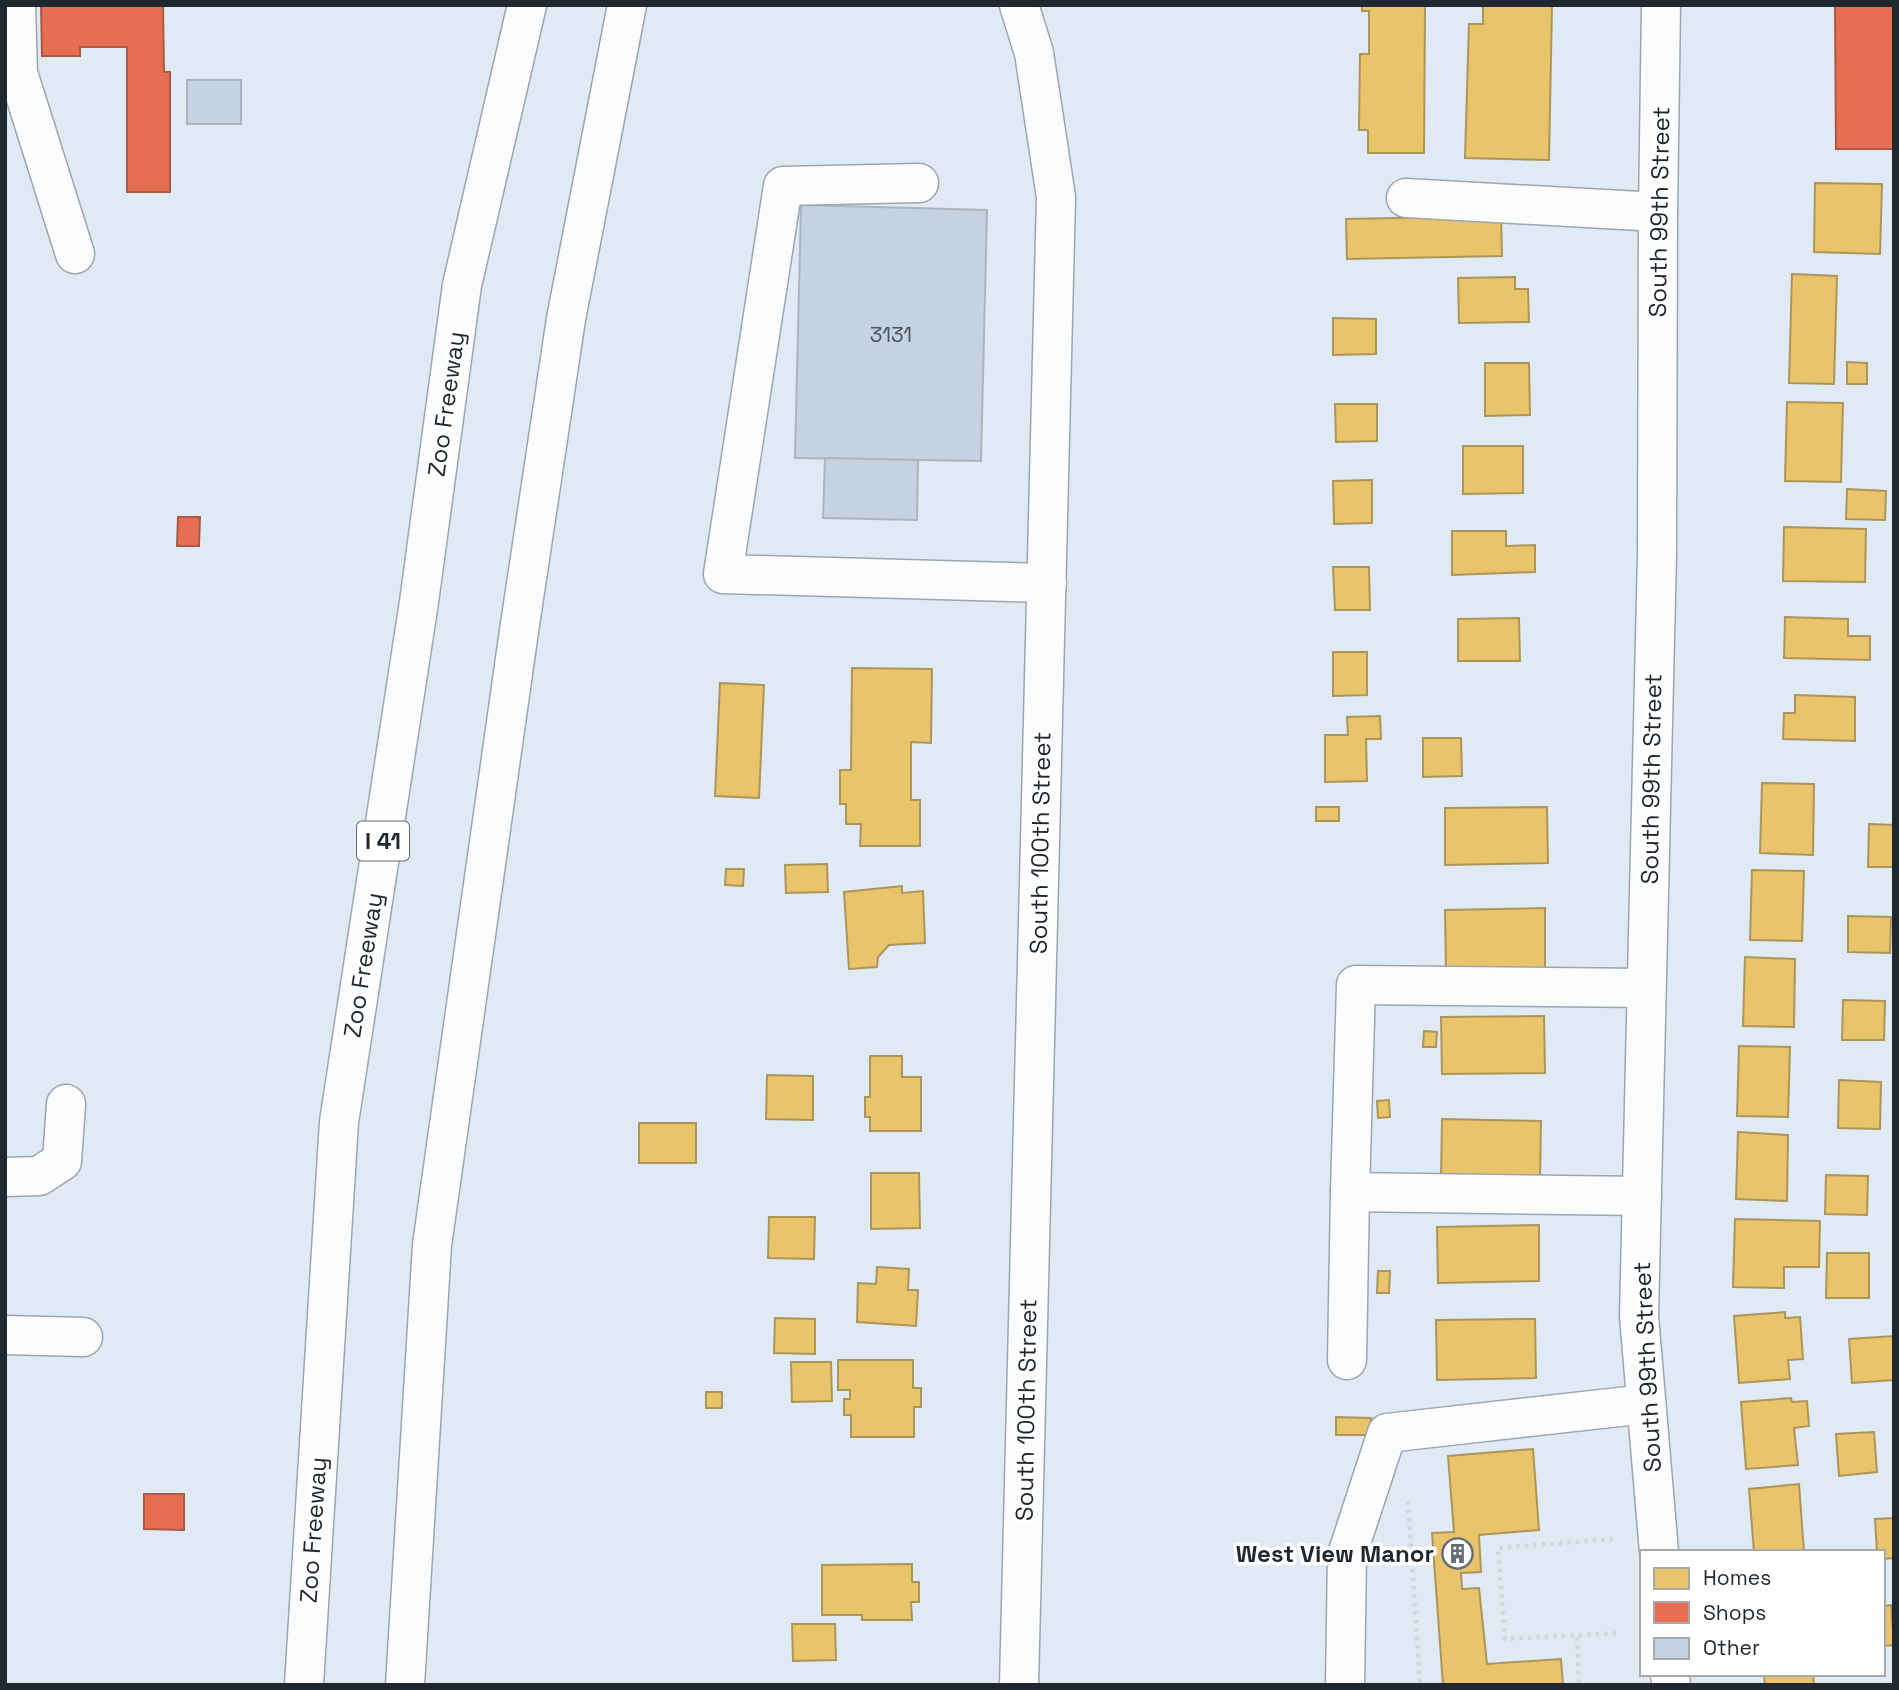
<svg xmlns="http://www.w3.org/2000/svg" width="1899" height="1690" font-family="'Space Grotesk',sans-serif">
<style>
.homes{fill:#e9c46a;stroke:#ac9559;stroke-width:2}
.shops{fill:#e76f51;stroke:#ab5947;stroke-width:2}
.building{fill:#c6d2e2;stroke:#acb4bd;stroke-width:2}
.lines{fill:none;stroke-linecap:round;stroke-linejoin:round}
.minor-casing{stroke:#9da5af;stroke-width:41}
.highway-casing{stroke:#9da5af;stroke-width:41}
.path{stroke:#d4d6da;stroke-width:4.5;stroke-dasharray:3.5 5;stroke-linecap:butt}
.minor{stroke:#fafcfe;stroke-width:38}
.highway{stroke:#fafcfe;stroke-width:38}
.labels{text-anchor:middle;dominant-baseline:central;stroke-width:7;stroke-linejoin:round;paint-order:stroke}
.number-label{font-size:21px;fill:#4a535e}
.shield{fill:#fff;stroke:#62686e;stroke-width:2}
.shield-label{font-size:23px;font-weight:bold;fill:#1f2730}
.street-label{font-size:24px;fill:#1f2730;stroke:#fff}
.poi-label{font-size:24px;font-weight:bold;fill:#1f2730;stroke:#fff;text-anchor:end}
</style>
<rect width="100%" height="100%" fill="#e0eaf5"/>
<!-- homes -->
<g class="homes">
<path d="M1362 5H1425L1424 153H1368V130H1359L1360 54H1369V11H1362Z"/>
<path d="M1483 5H1552L1549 160 1465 158 1469 24H1483Z"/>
<path d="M1815 183 1882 184 1880 254 1814 252Z"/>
<path d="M1501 216 1502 256 1347 259 1346 219Z"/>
<path d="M1792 274 1837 276 1834 384 1789 383Z"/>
<path d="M1515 277V289H1528L1529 322 1459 323 1458 278Z"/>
<path d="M1333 318 1376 319V354L1333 355Z"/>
<path d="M1847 362 1867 363V384H1847Z"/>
<path d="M1485 363H1529L1530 415 1485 416Z"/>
<path d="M1787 402 1843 403 1841 482 1785 481Z"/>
<path d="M1335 404H1377V441L1336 442Z"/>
<path d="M1463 446H1523V493L1463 494Z"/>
<path d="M1372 480V523L1334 524 1333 481Z"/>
<path d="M1847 489 1886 491 1885 520 1846 519Z"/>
<path d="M1784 527 1866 529 1865 582 1783 581Z"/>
<path d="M1452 531H1506V546L1535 545V572L1452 575Z"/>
<path d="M1333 567H1369L1370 610H1335Z"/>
<path d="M1785 617 1848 619V636H1870V660L1784 658Z"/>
<path d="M1519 618 1520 661H1458V619Z"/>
<path d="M1333 652H1367V695L1333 696Z"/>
<path d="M852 668 932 669 931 743 911 742V800H920V846H860L861 824H846V804H840V770H851Z"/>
<path d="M720 683 764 685 759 798 715 796Z"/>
<path d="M1795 695 1855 697V741L1783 739 1784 713H1795Z"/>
<path d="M1380 716 1381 739H1366L1367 781 1325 782V735H1348L1347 717Z"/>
<path d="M1423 738H1461L1462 776 1423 777Z"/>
<path d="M1762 783 1814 784 1813 855 1760 853Z"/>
<rect x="1316" y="807" width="23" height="14"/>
<path d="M1547 807 1548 863 1445 865V808Z"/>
<path d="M1869 824 1894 825V867H1868Z"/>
<path d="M827 864 828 892 786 893 785 865Z"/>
<path d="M726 869H744L743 886 725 885Z"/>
<path d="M1752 870 1804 871 1802 941 1750 940Z"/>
<path d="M902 886V893L923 891 925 943 889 945 878 957 877 967 849 969 844 892Z"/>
<path d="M1545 908V969L1446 971 1445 910Z"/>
<path d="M1848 916 1891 917 1890 953 1848 952Z"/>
<path d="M1745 957 1795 959 1794 1027 1743 1026Z"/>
<path d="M1843 1000 1885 1001 1884 1040H1842Z"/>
<path d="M1544 1016 1545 1073 1442 1074 1441 1017Z"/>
<path d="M1424 1031 1437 1032 1436 1047H1423Z"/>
<path d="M1739 1046 1790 1047 1788 1117 1737 1116Z"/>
<path d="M870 1056H902V1077H921V1131H870V1117H865V1097H870Z"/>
<path d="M767 1075 813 1076V1120L766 1119Z"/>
<path d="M1839 1080 1881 1082 1880 1129 1838 1128Z"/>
<path d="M1389 1100 1390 1117 1378 1118 1377 1101Z"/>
<path d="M1442 1119 1541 1121 1540 1183 1441 1180Z"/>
<rect x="639" y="1123" width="57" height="40"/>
<path d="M1738 1132 1788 1135 1787 1201 1736 1199Z"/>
<path d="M871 1173H919L920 1228 871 1229Z"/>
<path d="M1826 1175 1868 1176 1867 1215 1825 1214Z"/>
<path d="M769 1217H815L814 1259 768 1258Z"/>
<path d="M1735 1219 1820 1221 1819 1267H1784V1288L1733 1287Z"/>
<path d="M1539 1225V1281L1438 1283 1437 1227Z"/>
<path d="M1827 1253H1869V1298H1826Z"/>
<path d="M877 1267 909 1269 908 1290H918L916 1326 857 1322 858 1283 876 1284Z"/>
<path d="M1378 1271H1390L1389 1293H1377Z"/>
<path d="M1785 1312V1318L1800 1317 1803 1359 1788 1360 1790 1379 1739 1383 1734 1316Z"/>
<path d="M775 1318 815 1319V1354L774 1353Z"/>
<path d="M1535 1319 1536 1378 1437 1380 1436 1320Z"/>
<path d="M1894 1336V1380L1852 1383 1849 1339Z"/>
<path d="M838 1360H913V1388H921V1407H914V1437H851V1415H844V1399H850V1390H838Z"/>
<path d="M791 1362H831L832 1401 792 1402Z"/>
<rect x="706" y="1392" width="16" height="16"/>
<path d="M1791 1398 1792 1402 1807 1401 1809 1426 1794 1428 1798 1465 1746 1469 1741 1402Z"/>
<path d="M1336 1417 1371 1418 1370 1435H1336Z"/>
<path d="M1874 1432 1877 1472 1839 1476 1836 1434Z"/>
<path d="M1533 1449 1539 1530 1479 1535 1481 1572 1461 1573 1462 1589 1479 1588 1487 1664 1561 1659 1563 1685H1443L1432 1533 1454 1532 1448 1456Z"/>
<path d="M1799 1484 1804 1552H1754L1749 1489Z"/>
<path d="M1894 1518V1558L1883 1559V1552H1877L1875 1519Z"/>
<path d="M912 1564V1582H919V1602H911L912 1620H862V1615H822V1565Z"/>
<path d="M1891 1605 1894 1645 1883 1646V1606Z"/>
<path d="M792 1624H835L836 1660 793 1661Z"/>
<path d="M1764 1674H1813L1814 1685H1765Z"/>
</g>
<!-- shops -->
<g class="shops">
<path d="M41 5H163L164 72H170V192H127V47H80V56H42Z"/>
<path d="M1835 5H1894V149H1836Z"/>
<path d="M178 517H200L199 546H177Z"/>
<path d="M144 1494H184V1530L144 1529Z"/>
</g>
<!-- building -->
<g class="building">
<rect x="187" y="80" width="54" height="44"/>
<path d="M801 205 987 210 981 461 795 458Z"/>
<path d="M825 458 918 460 917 520 823 518Z"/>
</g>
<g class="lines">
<defs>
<g id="minor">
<path d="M16 5 18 73 75 254"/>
<path d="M1019 5 1034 53 1056 197 1019 1685"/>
<path d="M919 183 783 186 723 574 1047 583"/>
<path d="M1406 198 1658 212"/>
<path d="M5 1177 39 1176 62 1161 66 1104"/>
<path d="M1350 1192 1356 985 1646 988"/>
<path d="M5 1335 83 1337"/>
<path d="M1347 1360 1350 1192 1642 1196"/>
<path d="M1659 1552 1639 1316 1657 554 1658 212 1661 5"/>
<path d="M1670 1674 1671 1685"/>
<path d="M1345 1685 1347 1555 1387 1433 1646 1404"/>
</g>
<g id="highway">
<path d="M304 1685 339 1122 419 602 462 285 527 5"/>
<path d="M405 1685 432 1245 519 631 566 319 627 5"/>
</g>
</defs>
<!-- minor casing -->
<use href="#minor" class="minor-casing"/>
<!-- highway casing -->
<use href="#highway" class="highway-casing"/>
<!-- path -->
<g class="path">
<path d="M1408 1501 1420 1685"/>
<path d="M1613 1539 1498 1548 1505 1639 1621 1633"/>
<path d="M1577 1637 1579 1685"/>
</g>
<!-- minor -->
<use href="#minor" class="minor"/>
<!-- highway -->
<use href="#highway" class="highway"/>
</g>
<!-- icons -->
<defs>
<symbol id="building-ring" viewBox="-11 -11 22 22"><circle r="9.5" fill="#fff" stroke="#636b75" stroke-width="1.5"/><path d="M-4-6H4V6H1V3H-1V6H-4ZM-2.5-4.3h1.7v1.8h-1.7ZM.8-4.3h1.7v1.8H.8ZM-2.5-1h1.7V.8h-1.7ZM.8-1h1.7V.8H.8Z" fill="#636b75"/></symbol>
</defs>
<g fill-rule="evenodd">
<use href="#building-ring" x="1440" y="1536" width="35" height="35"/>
</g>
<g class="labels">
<!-- number labels -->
<g class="number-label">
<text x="891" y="334">3131</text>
</g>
<!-- shield labels -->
<rect class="shield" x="357" y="821.5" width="52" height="39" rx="5"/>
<g class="shield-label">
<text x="383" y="841">I 41</text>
</g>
<!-- street labels -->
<g class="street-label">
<text transform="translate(1659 212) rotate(-89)">South 99th Street</text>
<text transform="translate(446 404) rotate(-82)">Zoo Freeway</text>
<text transform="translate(1651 779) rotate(-89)">South 99th Street</text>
<text transform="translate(1040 843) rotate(-89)">South 100th Street</text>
<text transform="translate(363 965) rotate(-81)">Zoo Freeway</text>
<text transform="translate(1647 1367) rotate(-93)">South 99th Street</text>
<text transform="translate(1026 1410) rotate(-89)">South 100th Street</text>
<text transform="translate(313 1530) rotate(-86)">Zoo Freeway</text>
</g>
<!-- poi labels -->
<g class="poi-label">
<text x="1434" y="1553">West View Manor</text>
</g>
</g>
<!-- border -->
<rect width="1899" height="1690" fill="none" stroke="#1f2730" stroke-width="14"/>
<!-- legend -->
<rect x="1640" y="1550" width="245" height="126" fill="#ffffff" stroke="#a5a9ac" stroke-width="2"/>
<rect x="1654" y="1568" width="35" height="21" fill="#e9c46a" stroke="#a5a9ac" stroke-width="2"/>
<text x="1703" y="1585" font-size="21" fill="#1f2730">Homes</text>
<rect x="1654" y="1602" width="35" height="21" fill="#e76f51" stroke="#a5a9ac" stroke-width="2"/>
<text x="1703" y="1620" font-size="21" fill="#1f2730">Shops</text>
<rect x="1654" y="1638" width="35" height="21" fill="#c6d2e2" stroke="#a5a9ac" stroke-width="2"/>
<text x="1703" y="1655" font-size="21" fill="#1f2730">Other</text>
</svg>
